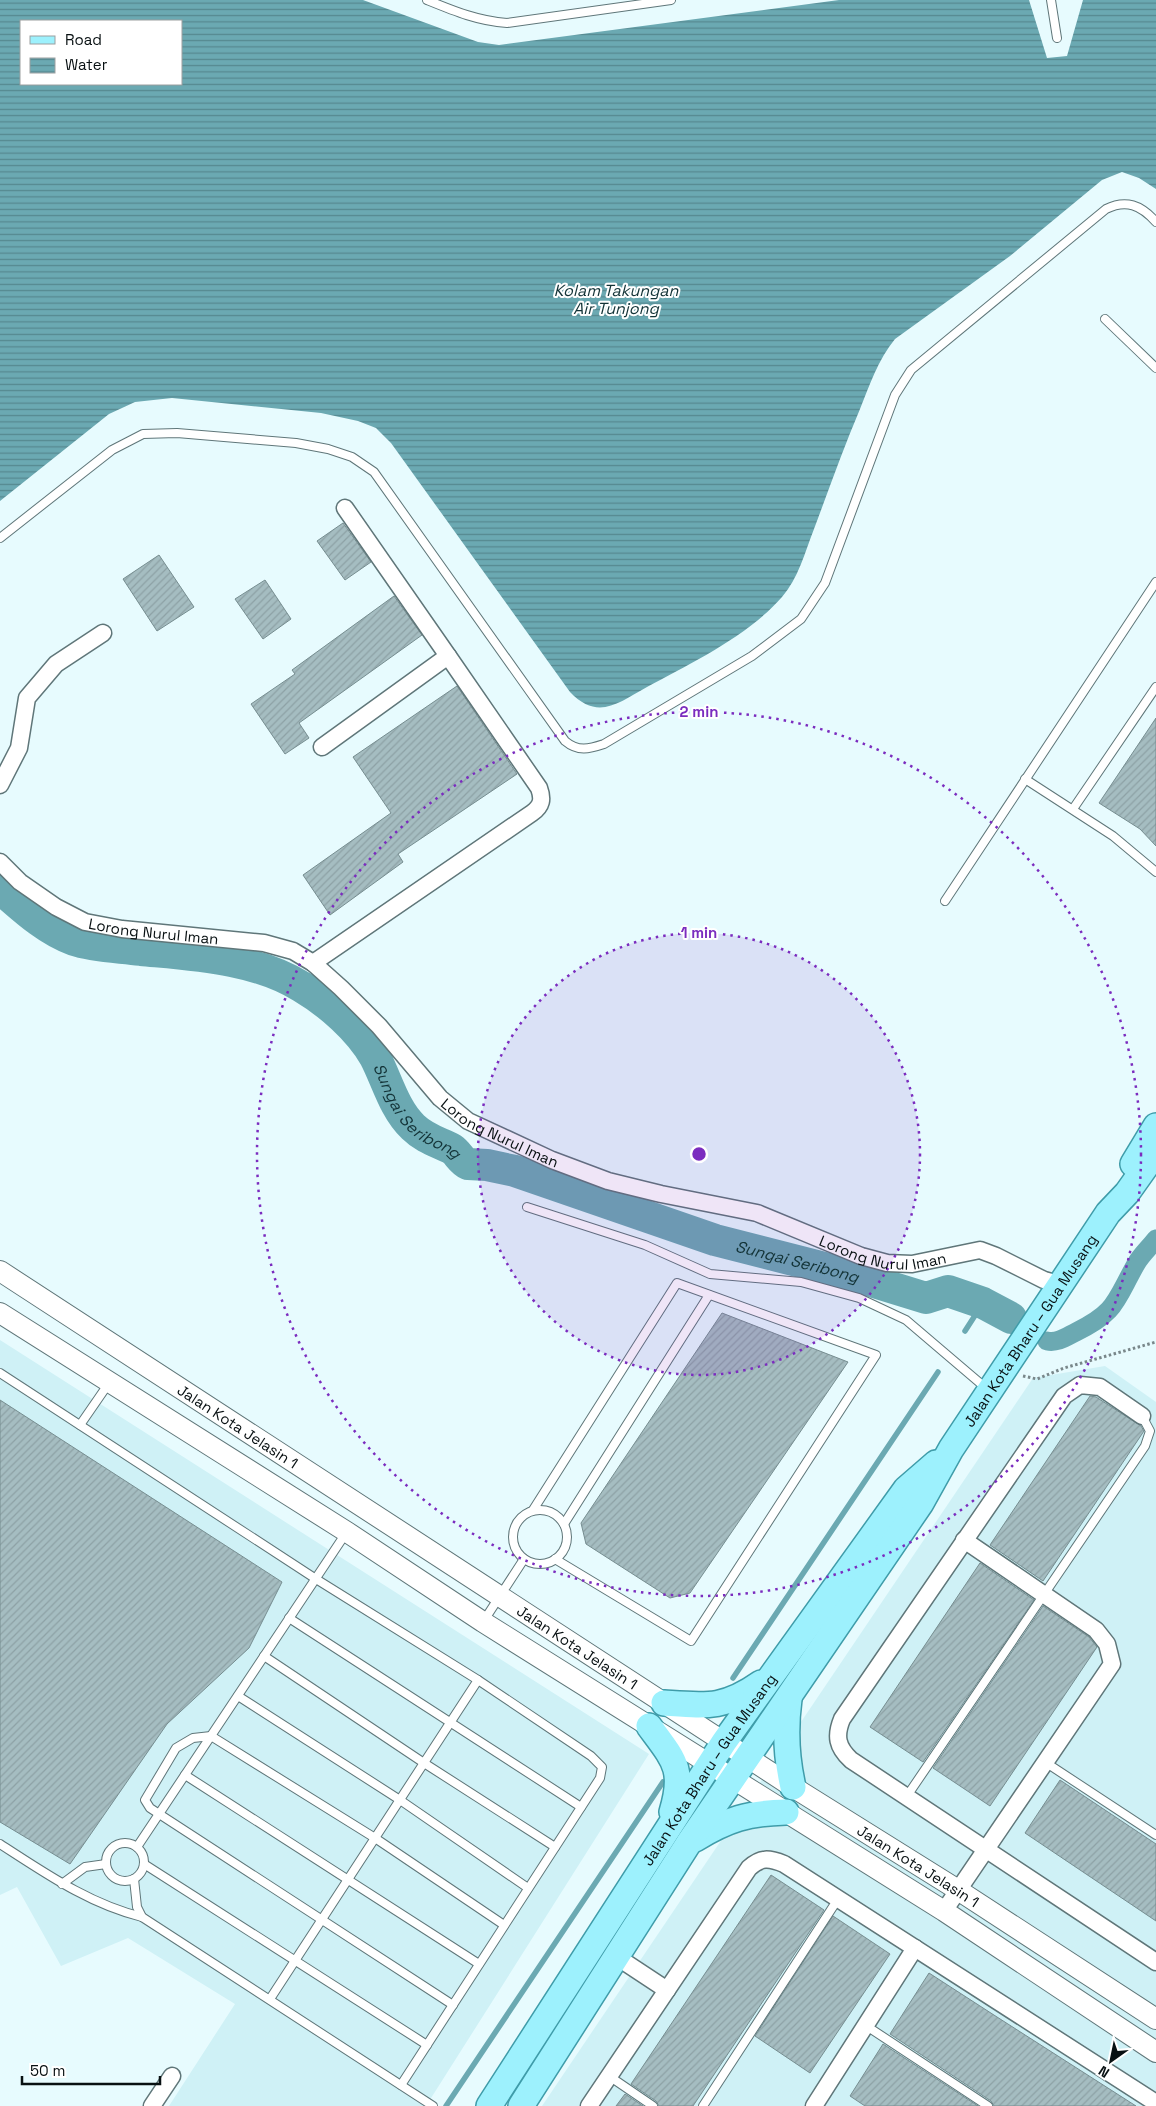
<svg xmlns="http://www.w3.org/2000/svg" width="1156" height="2106" font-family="'Space Grotesk',sans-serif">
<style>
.built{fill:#cff1f6}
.water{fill:url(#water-rules);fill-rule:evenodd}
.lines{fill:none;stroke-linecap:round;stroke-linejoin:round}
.stream{stroke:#6ba9b2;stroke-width:5.5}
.canal{stroke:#6ba9b2;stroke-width:19}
.river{stroke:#6ba9b2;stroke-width:32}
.building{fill:url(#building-hatch);stroke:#768d90}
.service-casing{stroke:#5f7679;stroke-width:10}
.minor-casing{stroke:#5f7679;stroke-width:19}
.tertiary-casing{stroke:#5f7679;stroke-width:22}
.primary-casing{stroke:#3f9ca9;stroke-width:28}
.path{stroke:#79878a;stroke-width:3;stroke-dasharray:2.5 2.5;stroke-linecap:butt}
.service{stroke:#fff;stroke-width:8}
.minor{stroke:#fff;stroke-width:16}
.tertiary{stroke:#fff;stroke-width:20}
.primary{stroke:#9df1fd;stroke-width:25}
.ring{fill:none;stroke:#7b2cbf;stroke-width:2.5;stroke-dasharray:2.5 5}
.labels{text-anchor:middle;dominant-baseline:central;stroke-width:4;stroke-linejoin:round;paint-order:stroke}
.street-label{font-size:15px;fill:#081012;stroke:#fff}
.water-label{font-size:16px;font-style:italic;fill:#133337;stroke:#fff}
.centre{fill:#7b2cbf;stroke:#fff;stroke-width:2.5}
.ring-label{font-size:15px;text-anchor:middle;font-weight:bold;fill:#7b2cbf;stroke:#fff;stroke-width:4;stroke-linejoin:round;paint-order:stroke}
</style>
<defs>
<pattern id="water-rules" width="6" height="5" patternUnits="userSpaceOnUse" patternTransform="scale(1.25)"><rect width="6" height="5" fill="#6ba9b2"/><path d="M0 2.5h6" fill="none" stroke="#56888f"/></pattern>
<pattern id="building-hatch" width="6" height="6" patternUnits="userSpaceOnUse" patternTransform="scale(1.25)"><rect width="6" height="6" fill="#a5bdc1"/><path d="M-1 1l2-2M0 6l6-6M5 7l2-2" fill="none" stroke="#8da1a5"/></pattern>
</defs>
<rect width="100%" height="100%" fill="#e7fbfe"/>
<!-- built -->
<g class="built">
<path d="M0 1340 649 1754 426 2106H169L235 2004 128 1938 61 1966 17 1887 0 1895Z"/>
<path d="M1105 1366 1156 1402V2106H542L1033 1378Z"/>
</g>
<!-- water -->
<path class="water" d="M0 0H363L478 42 499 45 839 0H1029L1047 58 1067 56 1083 0H1156V189L1139 178 1122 172 1102 180 1010 256 895 339C878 360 870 384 860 409 843 449 829 489 814 529 805 552 798 579 782 597 748 636 691 663 647 687 618 703 598 721 570 692L391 443 376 428 358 421 321 413 172 398 135 402 109 414 0 501ZM21 21H181V84H21Z"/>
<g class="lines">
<!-- stream -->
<g class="stream">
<path d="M965 1331 983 1303"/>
<path d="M733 1678 938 1372"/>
<path d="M446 2106 663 1782"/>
</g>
<!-- canal -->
<path class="canal" d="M1047 1341C1058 1343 1066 1337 1076 1332 1117 1312 1115 1301 1136 1264 1141 1255 1150 1247 1156 1239"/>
<!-- river -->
<path class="river" id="s1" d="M0 888C22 907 46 930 74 940 95 947 119 947 141 950 194 955 256 958 302 987 329 1003 359 1029 375 1057 387 1080 394 1109 413 1127 424 1138 438 1142 452 1149 458 1153 461 1161 468 1164L487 1165 515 1171 715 1240 848 1274 926 1298 948 1291 983 1303 1011 1318"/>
</g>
<!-- building -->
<g class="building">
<path d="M343 523 371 562 345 580 317 541Z"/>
<path d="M159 555 194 607 157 631 123 579Z"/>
<path d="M265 580 291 619 263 639 235 599Z"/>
<path d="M394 596 422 635 299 723 309 738 285 754 251 704 295 674 292 670Z"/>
<path d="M457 686 517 774 398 854 403 862 330 915 303 875 391 813 353 757Z"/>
<path d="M1156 718V846L1140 829 1099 803Z"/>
<path d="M722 1313 848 1362 690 1593 670 1598 586 1544 581 1523Z"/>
<path d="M1090 1396 1096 1397 1141 1426 1144 1431 1043 1581 990 1545Z"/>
<path d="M0 1400 282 1582 249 1648 167 1724 70 1864 0 1822Z"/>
<path d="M980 1563 1034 1600 923 1762 870 1727Z"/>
<path d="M1043 1606 1089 1637 1097 1647 990 1806 933 1768Z"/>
<path d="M1060 1780 1156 1844V1921L1025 1833Z"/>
<path d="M771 1875 824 1910 693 2106H659L656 2101 631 2084Z"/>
<path d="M833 1916 890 1954 810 2073 755 2036Z"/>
<path d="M929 1973 997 2017 1136 2106H994L991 2101 890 2034Z"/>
<path d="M883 2044 978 2106H865L850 2096Z"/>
<path d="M625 2094 643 2106H616Z"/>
</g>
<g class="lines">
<defs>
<g id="service">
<path d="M427 0C454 11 478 21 507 23L671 0"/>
<path d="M1051 0 1057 38"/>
<path d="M1105 319 1156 368"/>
<path d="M0 538 112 450 143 434 177 433 296 443 328 449 352 457 374 472 565 741C578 752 589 749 604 744L752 656 801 619 825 583 895 395 911 370 1106 209C1126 199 1141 205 1156 222"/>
<path d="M1025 779 1113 836 1156 872"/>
<path d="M1073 809 1156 687"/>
<path d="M945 901 1156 582"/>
<path d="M527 1207 645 1245 710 1274 801 1282 859 1298 906 1320 987 1389"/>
<path d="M0 1373 316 1579 478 1680 591 1756 602 1767 600 1778 401 2085"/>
<path d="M80 1425 109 1383"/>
<path d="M533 1510 677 1283 876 1355 691 1641 555 1559"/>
<circle cx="540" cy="1537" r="27"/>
<path d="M564 1524 709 1295"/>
<path d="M289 1618 581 1807"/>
<path d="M483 1622 524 1559"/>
<path d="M264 1656 424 1763 555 1847"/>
<path d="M238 1696 400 1800 528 1888"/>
<path d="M1045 1762 1156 1835"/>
<path d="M185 1775 479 1964"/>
<path d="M907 1796 1145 1446 1150 1431 1142 1416"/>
<circle cx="125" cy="1862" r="19"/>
<path d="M0 1844C45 1873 89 1904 142 1917L433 2106"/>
<path d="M137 1847 346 1533"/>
<path d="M144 1864 427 2045"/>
<path d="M134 1879 137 1907 142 1917"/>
<path d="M62 1884 85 1867 106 1864"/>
<path d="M270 1999 478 1680"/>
<path d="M453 2005 150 1808 145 1800 176 1748 193 1738 211 1736 375 1838 504 1925"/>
<path d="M865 2025 988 2106"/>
<path d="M609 2076 653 2106"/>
<path d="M703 2106 838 1899"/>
</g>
<g id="minor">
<path d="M345 508 448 656"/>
<path d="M0 785 19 748 27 698 56 664 103 633"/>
<path id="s2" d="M0 862 20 882 56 907 85 922 122 929 264 943 293 951 313 963 341 988 379 1026 440 1098 468 1121 552 1160 608 1181 661 1194 757 1213 861 1256 887 1263 912 1264 980 1250 996 1256 1044 1280 1062 1285"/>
<path d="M313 963 532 813C542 806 543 799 539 788L448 656 322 747"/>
<path d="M1142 1416 1100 1387 1080 1385 1064 1396 842 1719C835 1736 837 1747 851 1760L1156 1962"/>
<path d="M944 1911 1112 1664 1107 1644 1096 1630 964 1540"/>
<path d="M617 1957 667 1990"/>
<path d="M152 2106 172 2076"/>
<path d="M589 2106 749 1868C761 1857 769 1858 784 1864L1156 2103"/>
<path d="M814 2106 915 1948"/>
</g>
<g id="tertiary">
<path id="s3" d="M0 1271 793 1787 958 1890 1156 2019"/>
<path d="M0 1313 347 1532 483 1622 944 1911 1156 2052"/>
</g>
<g id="primary">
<path d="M1133 1164 1156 1126"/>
<path d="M789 1699C785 1729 786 1757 793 1787"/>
<path d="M664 1703C707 1706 724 1709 761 1683"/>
<path d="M649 1726C674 1760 685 1769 672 1812"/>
<path d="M695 1839C728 1819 748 1813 786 1812"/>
<path id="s4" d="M489 2106 724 1742 906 1489 936 1463"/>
<path id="s5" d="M521 2106 690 1841 921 1503 951 1449 1108 1213 1127 1193 1156 1152"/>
</g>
</defs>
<!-- service casing -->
<use href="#service" class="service-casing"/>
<!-- minor casing -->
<use href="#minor" class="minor-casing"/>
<!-- tertiary casing -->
<use href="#tertiary" class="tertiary-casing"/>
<!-- primary casing -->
<use href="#primary" class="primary-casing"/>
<!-- path -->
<path class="path" d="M1023 1376 1037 1379 1064 1368 1156 1342"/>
<!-- service -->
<use href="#service" class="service"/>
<!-- minor -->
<use href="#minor" class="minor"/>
<!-- tertiary -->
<use href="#tertiary" class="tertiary"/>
<!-- primary -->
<use href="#primary" class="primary"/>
</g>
<!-- distance rings -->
<circle cx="699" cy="1154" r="221" fill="#7b2cbf" fill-opacity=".12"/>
<g class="ring">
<circle cx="699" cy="1154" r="221"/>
<circle cx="699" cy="1154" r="442"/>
</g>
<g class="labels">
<!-- street labels -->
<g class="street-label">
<text stroke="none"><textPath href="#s2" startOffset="174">Lorong Nurul Iman</textPath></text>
<text stroke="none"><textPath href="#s2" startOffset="594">Lorong Nurul Iman</textPath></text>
<text stroke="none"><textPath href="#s2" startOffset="999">Lorong Nurul Iman</textPath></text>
<text stroke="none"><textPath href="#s5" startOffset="928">Jalan Kota Bharu – Gua Musang</textPath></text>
<text stroke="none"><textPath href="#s3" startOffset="284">Jalan Kota Jelasin 1</textPath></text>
<text stroke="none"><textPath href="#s3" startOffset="689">Jalan Kota Jelasin 1</textPath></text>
<text stroke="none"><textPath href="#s4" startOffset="402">Jalan Kota Bharu – Gua Musang</textPath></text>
<text stroke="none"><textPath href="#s3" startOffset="1094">Jalan Kota Jelasin 1</textPath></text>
</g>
<!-- water labels -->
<g class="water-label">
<text x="616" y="290">Kolam Takungan<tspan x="616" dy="18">Air Tunjong</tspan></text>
<text stroke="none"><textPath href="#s1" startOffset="499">Sungai Seribong</textPath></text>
<text stroke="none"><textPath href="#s1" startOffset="919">Sungai Seribong</textPath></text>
</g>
</g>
<circle cx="699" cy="1154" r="8" class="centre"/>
<g class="ring-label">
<text x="699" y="717">2 min</text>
<text x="699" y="938">1 min</text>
</g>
<!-- legend -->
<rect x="20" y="20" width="162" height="65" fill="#ffffff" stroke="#9c9fa0"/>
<rect x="30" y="36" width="25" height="8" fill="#9df1fd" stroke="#9c9fa0"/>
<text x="65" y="45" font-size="15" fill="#081012">Road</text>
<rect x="30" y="58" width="25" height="15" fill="url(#water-rules)" stroke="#9c9fa0"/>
<text x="65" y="70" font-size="15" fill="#081012">Water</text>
<!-- north arrow -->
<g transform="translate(1111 2061) rotate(213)" stroke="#ffffff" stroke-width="4" paint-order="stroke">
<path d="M0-4L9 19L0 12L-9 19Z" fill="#081012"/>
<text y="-8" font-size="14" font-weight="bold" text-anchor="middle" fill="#081012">N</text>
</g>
<!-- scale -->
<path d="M22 2076v8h138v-8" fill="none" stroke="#081012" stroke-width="2.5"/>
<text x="30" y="2076" font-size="15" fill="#081012" stroke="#ffffff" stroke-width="4" paint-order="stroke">50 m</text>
</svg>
